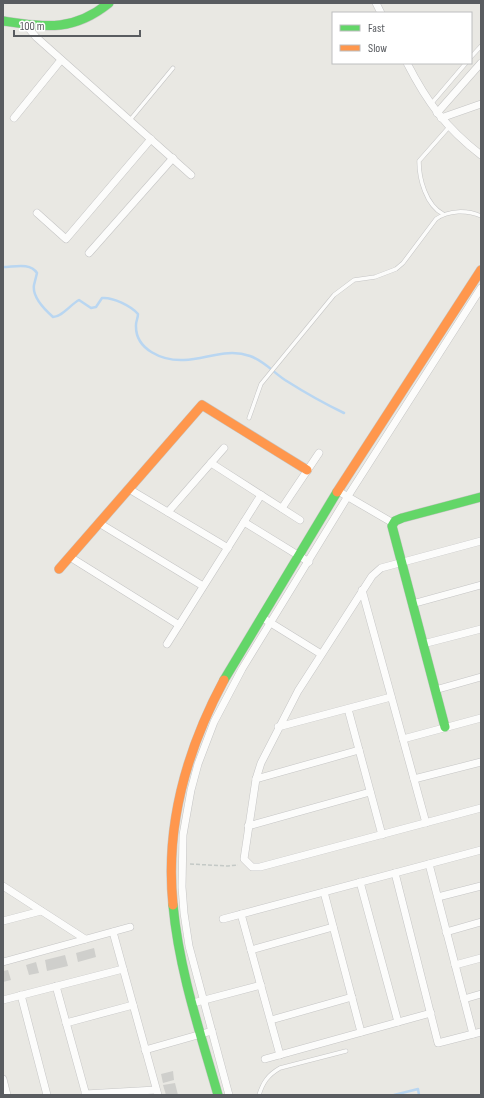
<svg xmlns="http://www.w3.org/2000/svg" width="484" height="1098" font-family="'Sofia Sans Condensed',sans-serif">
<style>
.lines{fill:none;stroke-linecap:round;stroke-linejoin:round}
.stream{stroke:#b9d6f1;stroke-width:2.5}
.building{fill:#cfcfcc}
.lane-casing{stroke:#c5c5c5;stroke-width:4.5}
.street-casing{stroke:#c5c5c5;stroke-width:8}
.fast-casing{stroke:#c5c5c3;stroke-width:10}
.slow-casing{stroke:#c5c5c3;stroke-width:10}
.path{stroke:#c4c9c6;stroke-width:1.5;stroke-dasharray:4 2;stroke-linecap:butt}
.lane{stroke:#fcfcfb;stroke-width:3.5}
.street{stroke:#fcfcfb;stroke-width:7}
.fast{stroke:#63d668;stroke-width:9}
.slow{stroke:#ff974d;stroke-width:9}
</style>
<rect width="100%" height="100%" fill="#e9e8e3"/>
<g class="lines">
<!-- stream -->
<g class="stream">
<path d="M3 267C14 267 30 262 37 273 36 277 35 281 34 285 32 297 45 310 53 317 62 317 71 304 79 300L91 308 96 307 102 298C113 297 131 306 138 314 138 318 136 321 136 325 135 350 163 361 184 360 207 359 227 348 250 356 264 361 273 372 285 380 304 392 323 403 344 413"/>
<path d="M394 1095 418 1089 419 1095"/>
</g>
</g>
<!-- building -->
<g class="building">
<path d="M94 948 96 957 78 962 76 953Z"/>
<path d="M65 955 68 966 47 971 45 960Z"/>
<path d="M36 962 39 973 29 975 26 965Z"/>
<path d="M8 970 11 980 3 982V971Z"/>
<path d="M173 1071 174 1080 163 1083 161 1074Z"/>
<path d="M175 1083 178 1095H166L163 1085Z"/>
</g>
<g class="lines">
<defs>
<g id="lane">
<path d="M471 57 481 46"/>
<path d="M431 104 466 63"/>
<path d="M130 120 173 68"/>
<path d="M443 214C426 205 419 179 419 161L449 127"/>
<path d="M249 418 261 384 334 295 354 280 375 277 396 269 403 263 436 219C449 210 467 210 481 216"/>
<path d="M259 1095C263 1082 268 1075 280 1068L346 1051"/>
</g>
<g id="street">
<path d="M376 3 381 13"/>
<path d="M25 24 36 37 191 175"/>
<path d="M407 63C427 102 446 128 481 155"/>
<path d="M437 113 481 63"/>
<path d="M14 118 61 60"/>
<path d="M441 118 481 104"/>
<path d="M37 213 66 239 151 139"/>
<path d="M89 253 173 158"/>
<path d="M211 463 300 520"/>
<path d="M129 489 228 548"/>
<path d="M338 491 393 523"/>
<path d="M282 508 319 453"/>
<path d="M168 512 224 448"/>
<path d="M244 522 309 562"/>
<path d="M99 523 203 586"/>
<path d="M481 541 381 568 372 576 298 691 261 763 256 779 244 859 252 867H260L481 808"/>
<path d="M70 557 179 625"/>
<path d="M362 590 426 823"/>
<path d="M412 604 481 585"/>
<path d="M266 620 321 654"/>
<path d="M167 644 261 495"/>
<path d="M423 644 481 629"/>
<path d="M435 690 481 677"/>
<path d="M348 709 382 835"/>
<path d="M278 727 391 697"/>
<path d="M403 739 481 718"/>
<path d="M256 779 359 750"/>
<path d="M414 779 481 762"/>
<path d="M248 826 370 792"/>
<path d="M429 864 473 1034"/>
<path d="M395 873 438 1043 481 1032"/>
<path d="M360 882 398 1022"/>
<path d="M3 886 85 939"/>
<path d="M324 892 361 1032"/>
<path d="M438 897 481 886"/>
<path d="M241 914 280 1055"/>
<path d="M223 919 481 850"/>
<path d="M3 921 41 911"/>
<path d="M113 932 158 1095"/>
<path d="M446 932 481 922"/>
<path d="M251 950 333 927"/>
<path d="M3 962 130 927"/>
<path d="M455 965 481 958"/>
<path d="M56 986 86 1095"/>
<path d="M21 995 47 1095"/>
<path d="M464 999 481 994"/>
<path d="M3 1000 123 969"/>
<path d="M193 1003 261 985"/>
<path d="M271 1020 352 997"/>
<path d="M66 1023 133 1005"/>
<path d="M145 1050 212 1031"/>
<path d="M265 1059 431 1013"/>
<path d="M3 1079 7 1095"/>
<path d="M85 1094 156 1090"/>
<path d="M229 1095 189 946 184 913 182 887 183 835 191 790 198 764 214 722 242 669 348 496 481 288"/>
</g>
<g id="fast">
<path d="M3 21C46 27 73 32 109 3"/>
<path d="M224 680 337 492"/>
<path d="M445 727 392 526 395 521 402 518 481 497"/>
<path d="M173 905C179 970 200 1032 218 1095"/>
</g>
<g id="slow">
<path d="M337 492 481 270"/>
<path d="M59 569 202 405 307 470"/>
<path d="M173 905C165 826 187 749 224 680"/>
</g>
</defs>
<!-- lane casing -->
<use href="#lane" class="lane-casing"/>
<!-- street casing -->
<use href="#street" class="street-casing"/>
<!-- fast casing -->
<use href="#fast" class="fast-casing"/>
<!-- slow casing -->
<use href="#slow" class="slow-casing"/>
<!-- path -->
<path class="path" d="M190 864 228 866 238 865"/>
<!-- lane -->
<use href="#lane" class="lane"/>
<!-- street -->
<use href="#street" class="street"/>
<!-- fast -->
<use href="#fast" class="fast"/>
<!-- slow -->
<use href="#slow" class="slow"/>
</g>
<!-- border -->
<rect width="484" height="1098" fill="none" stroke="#595c60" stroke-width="8"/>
<!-- legend -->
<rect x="332" y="12" width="140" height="52" fill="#ffffff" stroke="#bdbebf"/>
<rect x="340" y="25" width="20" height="6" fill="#63d668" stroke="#bdbebf"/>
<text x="368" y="32" font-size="12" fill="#595c60">Fast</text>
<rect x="340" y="45" width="20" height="6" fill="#ff974d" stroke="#bdbebf"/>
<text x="368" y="52" font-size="12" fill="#595c60">Slow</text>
<!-- scale -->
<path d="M14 30v6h126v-6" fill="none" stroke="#595c60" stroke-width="2"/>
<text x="20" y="30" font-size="12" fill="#595c60" stroke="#ffffff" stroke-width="3" paint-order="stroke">100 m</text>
</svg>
